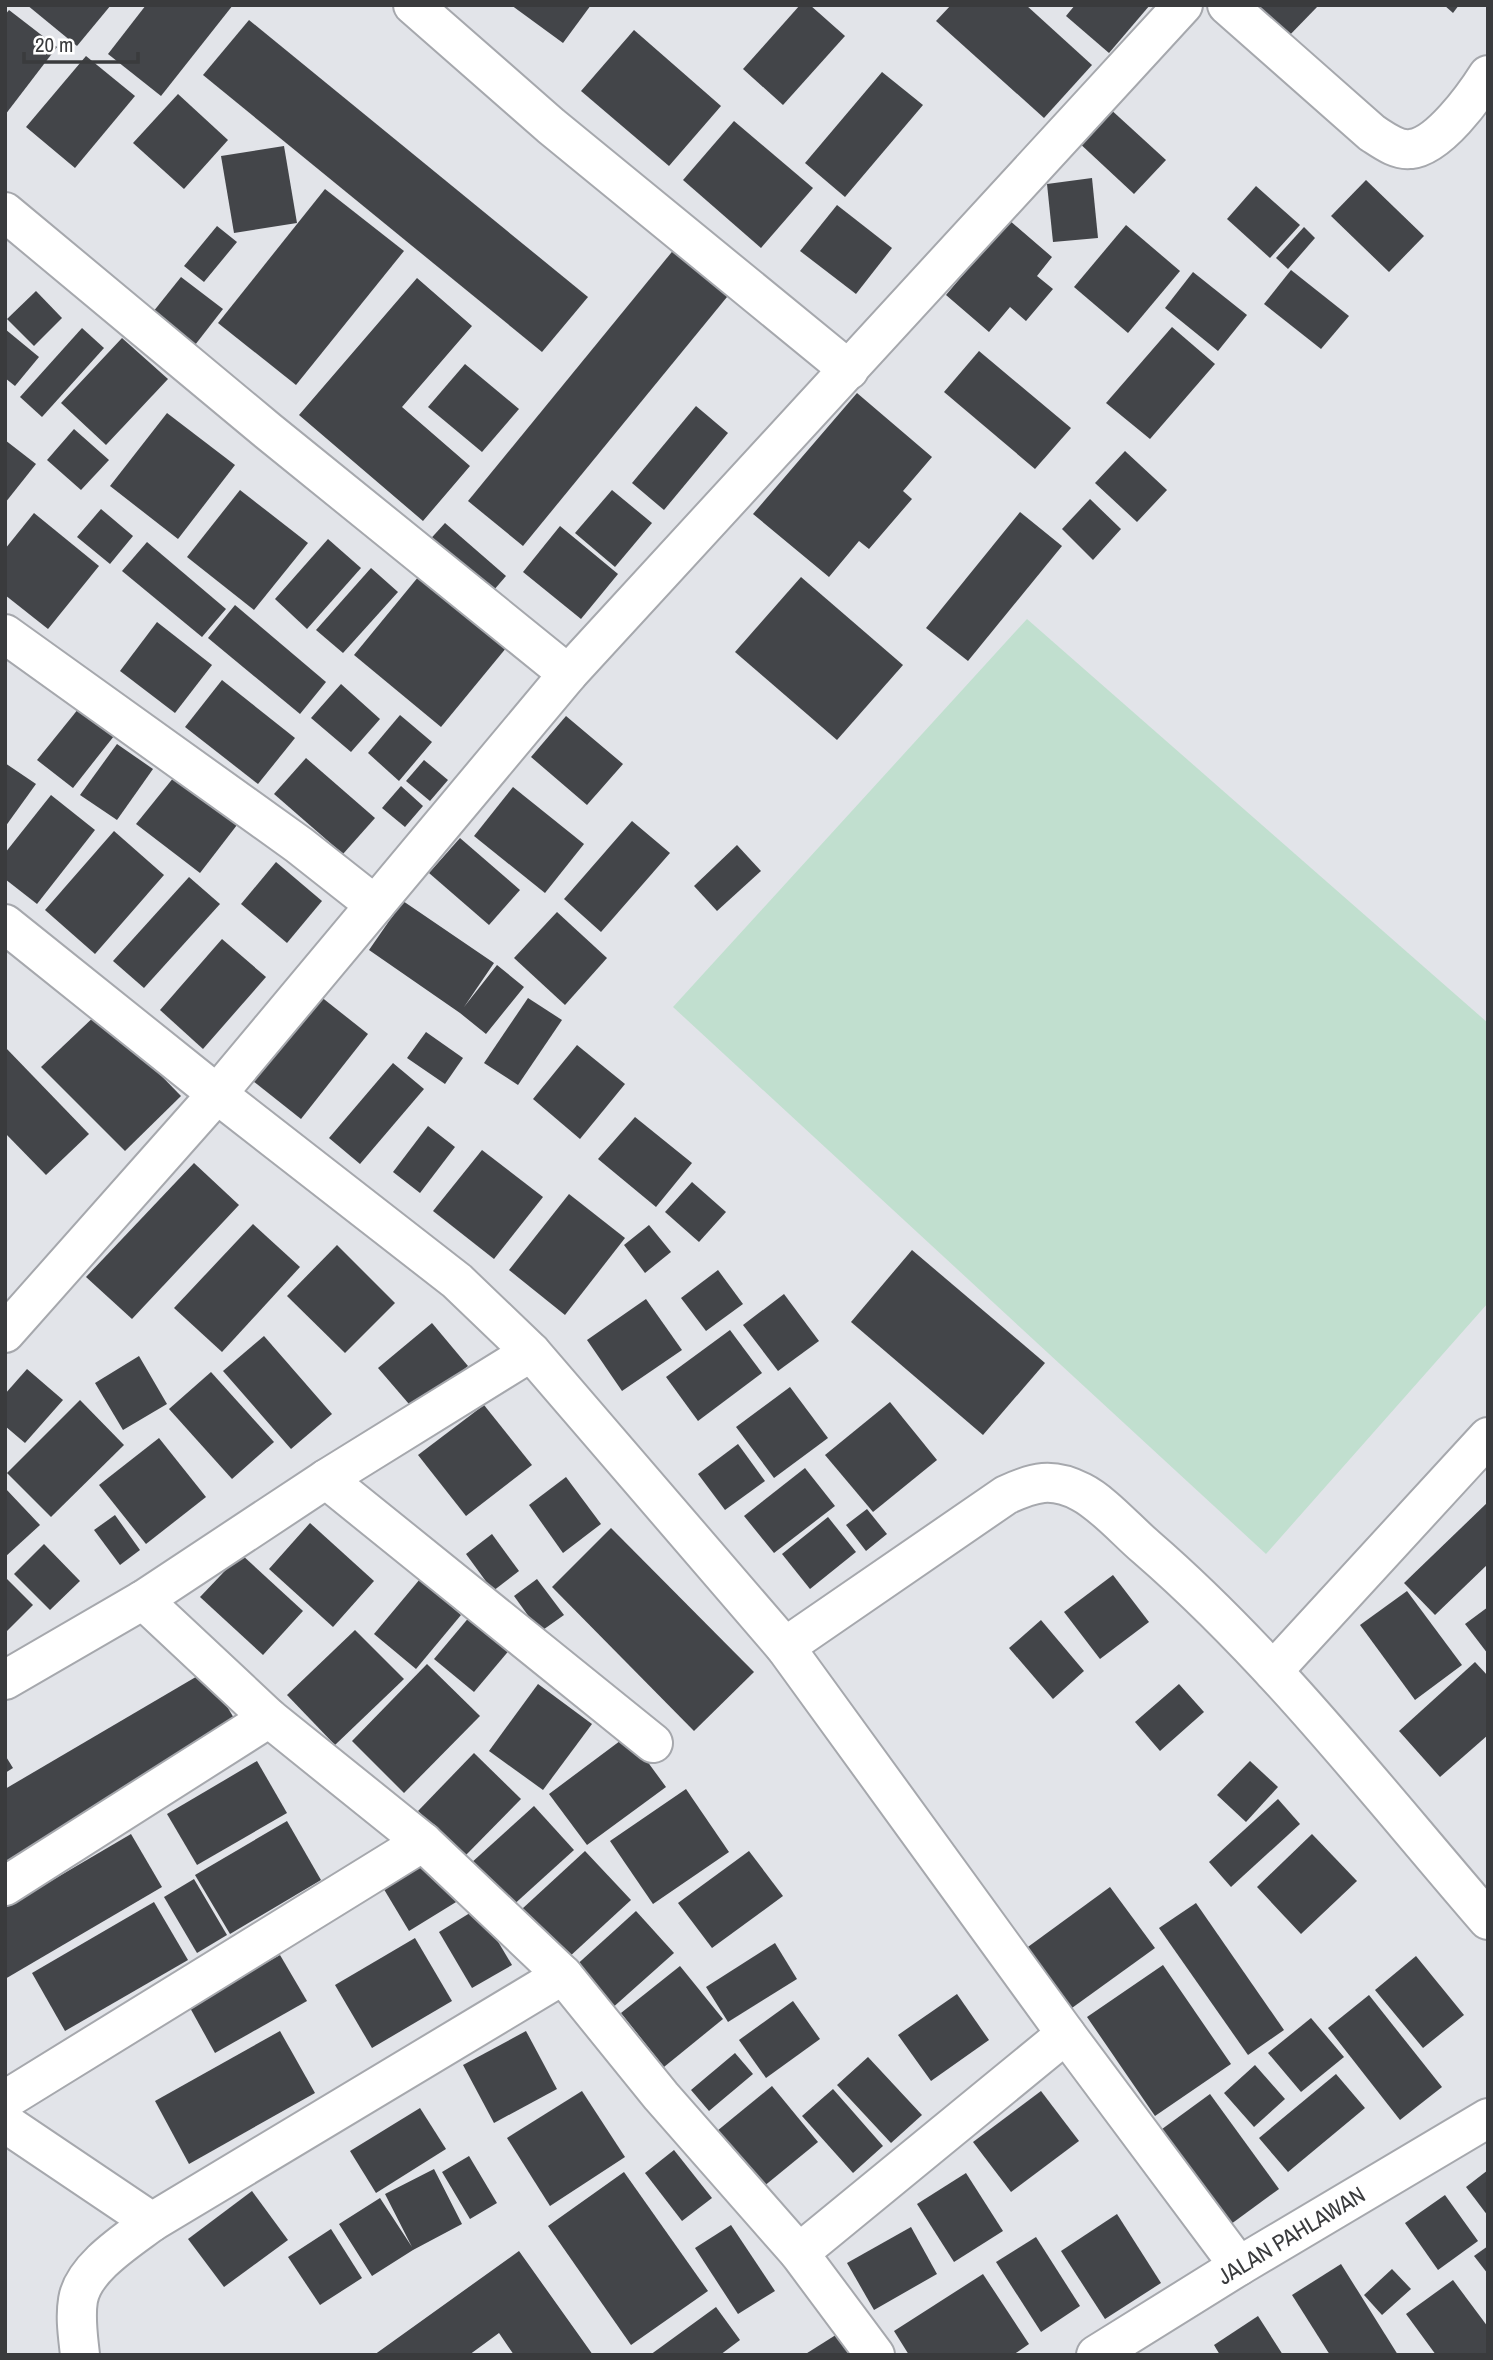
<svg xmlns="http://www.w3.org/2000/svg" width="1493" height="2360" font-family="'Archivo Narrow',sans-serif">
<style>
.green{fill:#c1dfcf}
.building{fill:#434549}
.lines{fill:none;stroke-linecap:round;stroke-linejoin:round}
.minor-casing{stroke:#a6a8ad;stroke-width:42}
.minor{stroke:#fff;stroke-width:38}
.labels{text-anchor:middle;dominant-baseline:central;stroke-width:7;stroke-linejoin:round;paint-order:stroke}
.street-label{font-size:23px;fill:#3a3b3d;stroke:#fff}
</style>
<rect width="100%" height="100%" fill="#e2e4e9"/>
<!-- green -->
<path class="green" d="M1027 619 1488 1023V1303L1266 1554 673 1007Z"/>
<!-- building -->
<g class="building">
<path d="M27 5H111L77 46Z"/>
<path d="M146 5H233L161 96 108 54Z"/>
<path d="M511 5H591L563 43Z"/>
<path d="M800 5H810L845 36 783 105 743 69Z"/>
<path d="M951 5H1026L1092 65 1044 118 936 21Z"/>
<path d="M1075 5H1150L1109 53 1066 16Z"/>
<path d="M1247 5H1319L1284 41Z"/>
<path d="M1444 5H1459L1453 13Z"/>
<path d="M9 10 57 47 5 115V15Z"/>
<path d="M249 20 588 297 542 352 203 75Z"/>
<path d="M634 30 721 106 669 166 581 91Z"/>
<path d="M86 56 135 96 75 168 26 127Z"/>
<path d="M882 72 923 105 845 197 805 163Z"/>
<path d="M178 94 228 140 184 189 133 143Z"/>
<path d="M1108 107 1166 160 1134 194 1076 140Z"/>
<path d="M734 121 813 188 761 248 683 180Z"/>
<path d="M284 146 297 223 234 233 221 156Z"/>
<path d="M1092 178 1098 238 1053 242 1047 184Z"/>
<path d="M1366 180 1424 236 1389 272 1331 216Z"/>
<path d="M1256 186 1300 225 1270 258 1227 219Z"/>
<path d="M325 189 404 251 296 385 218 323Z"/>
<path d="M837 205 892 248 856 294 800 251Z"/>
<path d="M1009 220 1052 257 1037 276 1053 289 1026 321 1010 307 989 332 946 295Z"/>
<path d="M1126 225 1180 271 1128 333 1074 287Z"/>
<path d="M217 226 237 242 204 282 184 266Z"/>
<path d="M1304 227 1315 238 1288 269 1276 258Z"/>
<path d="M680 242 736 286 523 546 468 501Z"/>
<path d="M1291 270 1349 316 1321 349 1264 304Z"/>
<path d="M1193 272 1247 315 1218 351 1165 308Z"/>
<path d="M181 277 223 309 195 345 153 312Z"/>
<path d="M417 278 472 326 402 407 470 466 423 521 299 415Z"/>
<path d="M36 291 62 318 34 346 7 319Z"/>
<path d="M1172 327 1215 364 1150 439 1106 403Z"/>
<path d="M82 328 104 348 42 417 20 397Z"/>
<path d="M5 329 39 357 15 386 5 378Z"/>
<path d="M122 338 168 379 106 445 61 403Z"/>
<path d="M979 351 1071 428 1035 469 944 392Z"/>
<path d="M465 364 519 409 482 452 428 407Z"/>
<path d="M857 393 932 457 903 491 912 499 869 549 859 541 829 577 753 514Z"/>
<path d="M696 406 728 433 664 510 632 483Z"/>
<path d="M167 413 235 465 178 539 110 486Z"/>
<path d="M74 429 109 460 81 490 47 460Z"/>
<path d="M5 440 36 464 5 503Z"/>
<path d="M1125 451 1167 490 1137 522 1095 483Z"/>
<path d="M240 490 308 543 254 610 187 557Z"/>
<path d="M612 490 652 523 615 567 575 533Z"/>
<path d="M1090 499 1121 529 1093 560 1062 529Z"/>
<path d="M101 509 133 536 110 564 77 537Z"/>
<path d="M1020 512 1062 546 968 661 926 628Z"/>
<path d="M34 513 99 566 48 629 5 595V549Z"/>
<path d="M445 523 506 576 487 598 425 545Z"/>
<path d="M560 526 618 574 581 619 523 572Z"/>
<path d="M328 539 361 568 307 629 275 599Z"/>
<path d="M147 542 226 609 202 637 122 571Z"/>
<path d="M428 565 516 636 441 727 354 655Z"/>
<path d="M371 568 398 592 343 653 316 630Z"/>
<path d="M801 577 903 665 837 740 735 652Z"/>
<path d="M235 605 326 682 300 714 208 638Z"/>
<path d="M157 622 212 665 175 713 120 671Z"/>
<path d="M222 680 295 738 258 784 185 727Z"/>
<path d="M341 684 380 719 351 752 311 718Z"/>
<path d="M79 708 114 736 73 788 37 760Z"/>
<path d="M400 715 432 742 399 781 368 753Z"/>
<path d="M566 716 623 764 587 805 531 757Z"/>
<path d="M117 744 153 769 117 820 80 795Z"/>
<path d="M306 758 375 818 343 854 274 794Z"/>
<path d="M424 760 448 780 430 801 406 781Z"/>
<path d="M5 763 36 784 5 827Z"/>
<path d="M174 777 237 825 200 873 136 824Z"/>
<path d="M401 786 423 806 405 827 382 808Z"/>
<path d="M513 787 584 844 545 893 474 836Z"/>
<path d="M51 795 95 830 37 904 5 879V853Z"/>
<path d="M632 821 670 853 601 932 564 899Z"/>
<path d="M114 831 164 875 95 954 45 910Z"/>
<path d="M460 838 520 890 489 925 429 873Z"/>
<path d="M737 845 761 871 717 911 694 886Z"/>
<path d="M276 862 322 901 287 943 241 904Z"/>
<path d="M189 877 220 904 144 988 113 961Z"/>
<path d="M403 901 494 963 464 1007 497 965 524 987 486 1034 460 1013 369 950Z"/>
<path d="M557 912 607 958 565 1005 514 958Z"/>
<path d="M222 939 266 977 203 1049 160 1010Z"/>
<path d="M320 996 368 1034 301 1119 253 1081Z"/>
<path d="M528 998 562 1020 518 1085 484 1063Z"/>
<path d="M99 1012 181 1096 125 1151 41 1067Z"/>
<path d="M426 1032 463 1058 445 1084 407 1058Z"/>
<path d="M577 1045 625 1084 580 1139 533 1099Z"/>
<path d="M5 1047 89 1134 46 1175 5 1133Z"/>
<path d="M393 1063 424 1089 360 1164 329 1138Z"/>
<path d="M635 1117 692 1163 656 1207 598 1159Z"/>
<path d="M428 1126 455 1147 420 1193 393 1172Z"/>
<path d="M482 1150 543 1197 494 1259 433 1211Z"/>
<path d="M194 1163 239 1205 132 1319 86 1277Z"/>
<path d="M692 1182 726 1212 699 1242 665 1212Z"/>
<path d="M569 1194 625 1238 565 1315 509 1270Z"/>
<path d="M253 1224 300 1267 222 1352 174 1308Z"/>
<path d="M649 1225 671 1252 645 1273 624 1245Z"/>
<path d="M337 1245 395 1303 345 1353 287 1296Z"/>
<path d="M912 1250 1045 1363 983 1435 851 1322Z"/>
<path d="M718 1270 743 1304 706 1331 681 1298Z"/>
<path d="M784 1294 819 1341 778 1371 743 1325Z"/>
<path d="M646 1299 682 1350 622 1391 587 1340Z"/>
<path d="M432 1323 468 1366 415 1411 378 1368Z"/>
<path d="M730 1330 762 1373 698 1421 666 1377Z"/>
<path d="M264 1336 332 1414 291 1449 223 1371Z"/>
<path d="M139 1356 167 1404 123 1430 95 1383Z"/>
<path d="M27 1369 63 1400 25 1443 5 1426V1394Z"/>
<path d="M211 1372 274 1442 232 1479 169 1409Z"/>
<path d="M790 1387 828 1438 774 1478 736 1427Z"/>
<path d="M80 1400 124 1445 51 1517 7 1473Z"/>
<path d="M890 1402 937 1460 873 1512 825 1455Z"/>
<path d="M484 1405 532 1465 466 1516 418 1455Z"/>
<path d="M159 1438 206 1497 146 1544 99 1485Z"/>
<path d="M738 1444 765 1481 725 1510 698 1474Z"/>
<path d="M805 1468 835 1506 774 1553 744 1516Z"/>
<path d="M566 1477 601 1524 563 1553 529 1505Z"/>
<path d="M5 1488 40 1525 5 1557Z"/>
<path d="M1488 1502V1564L1435 1615 1404 1583Z"/>
<path d="M867 1509 887 1534 866 1551 846 1525Z"/>
<path d="M115 1515 140 1550 120 1565 94 1530Z"/>
<path d="M828 1517 856 1552 810 1589 782 1554Z"/>
<path d="M310 1523 374 1581 333 1627 269 1569Z"/>
<path d="M611 1528 754 1672 694 1731 552 1587Z"/>
<path d="M492 1534 519 1571 493 1591 466 1554Z"/>
<path d="M44 1544 80 1581 50 1610 14 1574Z"/>
<path d="M241 1554 303 1611 263 1655 200 1597Z"/>
<path d="M1113 1575 1149 1622 1100 1659 1064 1612Z"/>
<path d="M5 1577 33 1605 5 1633Z"/>
<path d="M420 1579 461 1615 416 1669 374 1634Z"/>
<path d="M537 1579 564 1615 540 1632 514 1596Z"/>
<path d="M1407 1591 1462 1665 1415 1700 1360 1625Z"/>
<path d="M1488 1607V1654L1465 1624Z"/>
<path d="M476 1609 516 1642 474 1692 434 1659Z"/>
<path d="M1041 1620 1084 1671 1053 1699 1009 1648Z"/>
<path d="M355 1630 404 1679 335 1745 287 1695Z"/>
<path d="M1475 1662 1488 1676V1735L1440 1777 1399 1731Z"/>
<path d="M427 1664 480 1716 404 1793 352 1741Z"/>
<path d="M206 1671 238 1725 5 1862V1789Z"/>
<path d="M538 1684 592 1724 543 1790 489 1751Z"/>
<path d="M1179 1684 1204 1712 1160 1751 1135 1722Z"/>
<path d="M628 1735 666 1787 587 1845 549 1794Z"/>
<path d="M474 1753 521 1799 465 1856 418 1811Z"/>
<path d="M5 1755 13 1768 5 1773Z"/>
<path d="M257 1761 287 1813 197 1865 167 1814Z"/>
<path d="M1250 1761 1278 1787 1246 1822 1217 1795Z"/>
<path d="M686 1789 729 1852 653 1904 610 1841Z"/>
<path d="M1278 1799 1300 1824 1231 1887 1209 1862Z"/>
<path d="M534 1806 574 1850 510 1908 470 1864Z"/>
<path d="M287 1821 321 1880 230 1934 195 1875Z"/>
<path d="M131 1834 162 1887 5 1979V1908Z"/>
<path d="M1312 1834 1357 1881 1301 1934 1257 1887Z"/>
<path d="M431 1850 461 1899 409 1931 379 1881Z"/>
<path d="M585 1851 631 1900 568 1958 522 1909Z"/>
<path d="M749 1851 783 1896 712 1948 678 1903Z"/>
<path d="M194 1879 227 1935 197 1953 164 1897Z"/>
<path d="M1110 1887 1155 1948 1065 2013 1021 1952Z"/>
<path d="M154 1902 188 1960 65 2031 32 1973Z"/>
<path d="M1196 1903 1284 2030 1248 2055 1159 1928Z"/>
<path d="M478 1908 512 1965 472 1988 439 1932Z"/>
<path d="M636 1911 674 1953 610 2010 572 1969Z"/>
<path d="M415 1938 452 2001 372 2048 335 1985Z"/>
<path d="M775 1943 797 1979 728 2022 706 1987Z"/>
<path d="M280 1955 307 2001 215 2053 189 2006Z"/>
<path d="M1416 1956 1464 2015 1423 2048 1375 1990Z"/>
<path d="M1163 1965 1231 2064 1155 2116 1087 2017Z"/>
<path d="M680 1966 723 2019 664 2067 621 2013Z"/>
<path d="M957 1994 989 2040 931 2081 898 2035Z"/>
<path d="M1369 1995 1442 2087 1400 2120 1328 2028Z"/>
<path d="M793 2001 820 2039 766 2078 739 2040Z"/>
<path d="M1311 2018 1344 2057 1301 2092 1268 2053Z"/>
<path d="M280 2031 315 2093 189 2164 155 2101Z"/>
<path d="M526 2031 557 2089 494 2123 463 2065Z"/>
<path d="M735 2053 753 2074 709 2111 691 2090Z"/>
<path d="M868 2057 922 2115 891 2143 837 2085Z"/>
<path d="M1255 2065 1285 2099 1254 2127 1224 2093Z"/>
<path d="M1336 2074 1365 2108 1288 2172 1259 2138Z"/>
<path d="M772 2086 818 2142 763 2187 717 2131Z"/>
<path d="M833 2089 883 2146 853 2173 802 2116Z"/>
<path d="M582 2091 625 2157 550 2206 507 2138Z"/>
<path d="M1041 2091 1079 2141 1011 2192 973 2142Z"/>
<path d="M1210 2094 1279 2189 1227 2227 1158 2132Z"/>
<path d="M420 2108 446 2149 376 2193 350 2151Z"/>
<path d="M674 2150 712 2198 682 2221 645 2173Z"/>
<path d="M469 2156 497 2203 470 2219 442 2172Z"/>
<path d="M434 2169 462 2224 413 2250 372 2276 339 2224 380 2198 412 2247 385 2194Z"/>
<path d="M1488 2170V2216L1466 2187Z"/>
<path d="M624 2172 708 2291 631 2345 548 2226Z"/>
<path d="M966 2173 1003 2231 954 2262 917 2204Z"/>
<path d="M252 2191 288 2240 224 2287 188 2239Z"/>
<path d="M1445 2195 1478 2241 1438 2270 1405 2223Z"/>
<path d="M1117 2214 1161 2283 1105 2319 1061 2251Z"/>
<path d="M731 2225 775 2291 738 2314 695 2248Z"/>
<path d="M911 2227 937 2274 874 2310 847 2263Z"/>
<path d="M331 2229 362 2278 320 2305 288 2257Z"/>
<path d="M1036 2237 1080 2306 1041 2332 996 2262Z"/>
<path d="M1488 2246V2274L1474 2256Z"/>
<path d="M519 2251 593 2355H514L499 2333 469 2355H374Z"/>
<path d="M1341 2264 1398 2355H1330L1292 2295Z"/>
<path d="M1392 2269 1411 2289 1382 2315 1364 2295Z"/>
<path d="M983 2274 1029 2344 1013 2355H909L894 2331Z"/>
<path d="M1453 2280 1488 2327V2353L1485 2355H1436L1406 2314Z"/>
<path d="M716 2307 740 2340 720 2355H650Z"/>
<path d="M1258 2316 1283 2355H1220L1214 2345Z"/>
<path d="M850 2326 869 2355H804Z"/>
</g>
<g class="lines">
<defs>
<g id="minor">
<path d="M413 5 551 126 849 370"/>
<path d="M1227 5 1372 133C1383 140 1397 151 1411 149 1439 146 1474 97 1488 75"/>
<path d="M5 212 268 431 568 674"/>
<path d="M5 634 299 845 375 905"/>
<path d="M5 924 217 1094 457 1281 531 1352 785 1647 1066 2034 1239 2266"/>
<path d="M5 1333 217 1094 568 674 1183 5"/>
<path d="M326 1479 653 1743"/>
<path d="M785 1647 1006 1495C1034 1482 1052 1477 1081 1492 1103 1503 1127 1531 1146 1547 1273 1657 1378 1793 1488 1920"/>
<path d="M1273 1671 1488 1437"/>
<path d="M5 1680 143 1600 326 1479 531 1352"/>
<path d="M5 1886 269 1718"/>
<path d="M563 1975 661 2096 799 2253 1066 2034"/>
<path d="M5 2100 423 1842"/>
<path d="M5 2123 152 2222 563 1975 423 1842 269 1718 143 1600"/>
<path d="M799 2253 875 2355"/>
<path d="M80 2355C78 2336 75 2318 78 2300 83 2268 128 2240 152 2222"/>
<path d="M1096 2355 1239 2266 1488 2118"/>
</g>
</defs>
<!-- minor casing -->
<use href="#minor" class="minor-casing"/>
<!-- minor -->
<use href="#minor" class="minor"/>
</g>
<g class="labels">
<!-- street labels -->
<g class="street-label">
<text transform="translate(1291 2235) rotate(-31)">JALAN PAHLAWAN</text>
</g>
</g>
<!-- border -->
<rect width="1493" height="2360" fill="none" stroke="#3a3b3d" stroke-width="14"/>
<!-- scale -->
<path d="M24 52v10h114v-10" fill="none" stroke="#3a3b3d" stroke-width="3.5"/>
<text x="35" y="52" font-size="21" fill="#3a3b3d" stroke="#ffffff" stroke-width="5" paint-order="stroke">20 m</text>
</svg>
